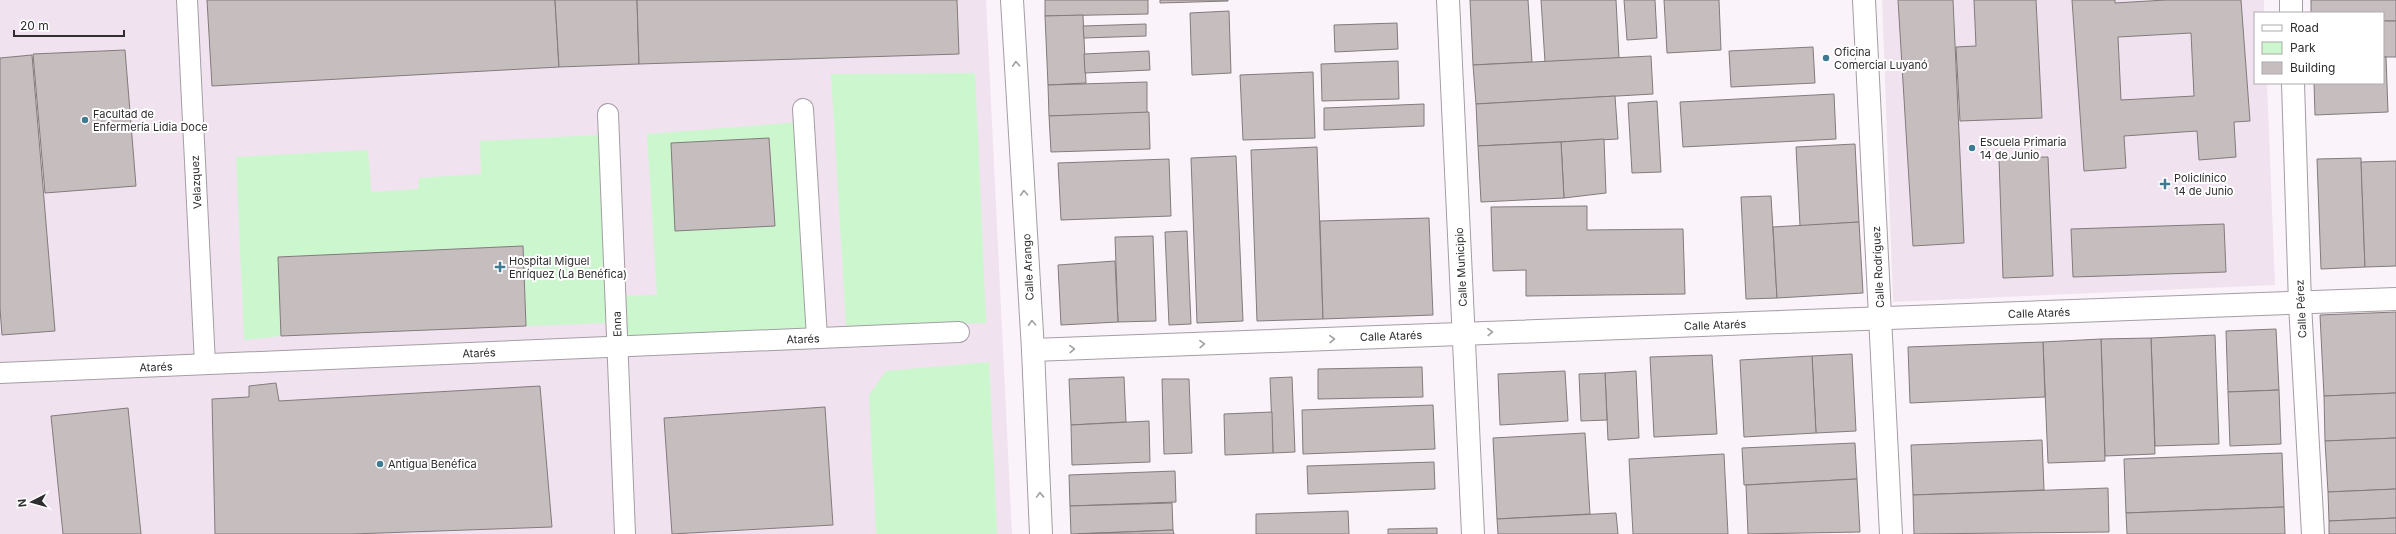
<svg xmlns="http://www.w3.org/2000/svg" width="2396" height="534" font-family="Inter,sans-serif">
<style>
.built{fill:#f0e3ef}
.green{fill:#cbf6ce}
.building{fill:#c6bdbf;stroke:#837a7c;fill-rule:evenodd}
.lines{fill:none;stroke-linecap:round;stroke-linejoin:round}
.service-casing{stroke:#a49da4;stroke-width:22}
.minor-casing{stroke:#a49da4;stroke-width:24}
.tertiary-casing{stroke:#a49da4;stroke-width:24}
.service{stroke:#fff;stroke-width:20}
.minor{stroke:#fff;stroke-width:22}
.tertiary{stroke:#fff;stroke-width:22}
.oneway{stroke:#a1a0a1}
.poi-dot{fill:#3e7a92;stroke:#fff;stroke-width:1.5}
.labels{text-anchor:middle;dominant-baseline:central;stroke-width:4;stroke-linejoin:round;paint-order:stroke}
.poi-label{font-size:11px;fill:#2f2d2f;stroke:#fff;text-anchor:start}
.street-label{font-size:11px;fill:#2f2d2f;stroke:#fff}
</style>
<rect width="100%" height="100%" fill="#fbf3fa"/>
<!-- built -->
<g class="built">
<path d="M0 0H986L1012 534H0Z"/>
<path d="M1882 0H2264V13H2255V83H2267L2275 285 1893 302Z"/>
</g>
<!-- green -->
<g class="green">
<path d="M975 73 986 323 846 326 831 74Z"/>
<path d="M801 122 812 333 620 343 618 296 657 295 647 134Z"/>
<path d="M600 135 607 323 526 326 522 246 278 257 281 336 244 340 236 157 368 150 371 192 418 189 419 178 481 174 480 141Z"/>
<path d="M989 362 997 534H876L869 395 886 371Z"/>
</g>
<!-- building -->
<g class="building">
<path d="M207 0H555L559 67 212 86Z"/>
<path d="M555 0H637L639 64 559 67Z"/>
<path d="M637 0H957L959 54 639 64Z"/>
<path d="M1045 0H1148V14L1045 16Z"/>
<path d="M1160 0H1228V1L1160 3Z"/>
<path d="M1470 0H1528L1532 62 1473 65Z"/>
<path d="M1541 0H1616L1619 58 1545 62Z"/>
<path d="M1624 0H1655L1657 38 1627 40Z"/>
<path d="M1664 0H1719L1721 50 1667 53Z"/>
<path d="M1898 0H1953L1964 243 1913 246Z"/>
<path d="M1974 0H2036L2042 118 1960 121 1956 47 1976 46Z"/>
<path d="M2072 0H2115V3L2166 0H2241L2250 121 2234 122 2236 157 2199 160 2197 131 2124 136 2126 168 2084 171ZM2191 33 2194 96 2121 100 2118 37Z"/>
<path d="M2311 0H2396V21H2383V13H2311Z"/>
<path d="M1229 11 1231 73 1192 75 1190 13Z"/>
<path d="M1083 15 1086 83 1048 85 1045 16Z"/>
<rect x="2383" y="21" width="13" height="36"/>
<path d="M1397 23 1398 49 1335 52 1334 25Z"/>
<path d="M1146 24V36L1084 38 1083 26Z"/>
<path d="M1813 47 1815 83 1731 87 1729 51Z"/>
<path d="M125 50 136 186 45 193 33 54Z"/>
<path d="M1149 51 1150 70 1085 73 1084 54Z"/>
<path d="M32 55 55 331 2 335 0 308V58Z"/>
<path d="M1651 56 1653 94 1476 104 1473 65Z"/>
<path d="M2383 57H2386L2388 112 2315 115 2314 83H2383Z"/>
<path d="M1398 61 1399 99 1322 101 1321 64Z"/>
<path d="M1313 72 1315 138 1243 140 1240 75Z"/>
<path d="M1147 82V113L1049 116 1048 85Z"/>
<path d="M1834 94 1836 139 1683 147 1680 102Z"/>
<path d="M1615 96 1618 139 1478 146 1476 104Z"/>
<path d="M1657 101 1661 172 1632 173 1628 103Z"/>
<path d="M1424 104V126L1324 130V108Z"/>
<path d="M1149 112 1150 149 1051 152 1049 116Z"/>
<path d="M769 138 775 226 675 231 671 143Z"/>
<path d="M1604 139 1606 193 1564 198 1561 142Z"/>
<path d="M1561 142 1564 198 1481 202 1478 146Z"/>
<path d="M1855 144 1859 222 1800 226 1796 147Z"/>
<path d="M1317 147 1323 319 1257 321 1251 150Z"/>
<path d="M1236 156 1243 321 1197 323 1191 158Z"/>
<path d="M2048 157 2053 276 2003 278 1999 158Z"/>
<path d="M2361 158 2365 267 2321 269 2317 159Z"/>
<path d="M1169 159 1171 216 1061 220 1058 163Z"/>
<path d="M2396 161V266L2365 267 2361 162Z"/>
<path d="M1771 196 1777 298 1746 299 1741 197Z"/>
<path d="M1587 206V230L1683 229 1685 294 1526 296V270L1493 271 1491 207Z"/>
<path d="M1429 218 1433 315 1323 319 1320 221Z"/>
<path d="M1859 222 1863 293 1777 298 1773 227Z"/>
<path d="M2224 224 2226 272 2073 277 2071 229Z"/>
<path d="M1187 231 1191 324 1169 325 1165 232Z"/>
<path d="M1153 236 1156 321 1118 322 1115 237Z"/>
<path d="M523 246 526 326 281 336 278 257Z"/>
<path d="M1115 261 1118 322 1061 325 1058 265Z"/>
<path d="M2396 312V393L2324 396 2320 315Z"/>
<path d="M2276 329 2279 390 2228 392 2226 331Z"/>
<path d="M2215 335 2219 444 2155 446 2151 338Z"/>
<path d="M2151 338 2155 454 2105 456 2101 339Z"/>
<path d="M2101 339 2105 461 2048 463 2043 342Z"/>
<path d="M2043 342 2045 397 1910 403 1908 347Z"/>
<path d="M1852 354 1856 431 1816 433 1812 356Z"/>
<path d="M1712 355 1717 434 1654 437 1650 357Z"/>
<path d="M1812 356 1816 433 1744 437 1740 360Z"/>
<path d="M1422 367 1423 397 1318 399V369Z"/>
<path d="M1565 371 1568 421 1500 425 1498 374Z"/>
<path d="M1636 371 1639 438 1608 440 1605 373Z"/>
<path d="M1605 373 1607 420 1581 421 1579 374Z"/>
<path d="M1124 377 1126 422 1071 425 1069 379Z"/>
<path d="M1292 377 1295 452 1273 453 1270 378Z"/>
<path d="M1162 379H1189L1192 453 1164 454Z"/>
<path d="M276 383 279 401 540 386 552 527 352 534H215L212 399 249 397V386Z"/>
<path d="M2279 390 2281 444 2230 446 2228 392Z"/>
<path d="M2396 393V438L2325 441 2324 396Z"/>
<path d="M1433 405 1435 449 1303 454 1302 410Z"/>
<path d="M825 407 833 525 672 534 664 418Z"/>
<path d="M128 408 141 534H63L51 416Z"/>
<path d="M1272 412 1273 453 1225 455 1224 414Z"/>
<path d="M1149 421 1150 462 1072 465 1071 425Z"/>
<path d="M1585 433 1590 514 1497 519 1493 438Z"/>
<path d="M2396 438V489L2328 492 2325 441Z"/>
<path d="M2042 440 2044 490 1913 495 1911 445Z"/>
<path d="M1855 443 1857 479 1744 485 1742 448Z"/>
<path d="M2282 453 2284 507 2126 513 2124 459Z"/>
<path d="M1724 454 1728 534H1633L1629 459Z"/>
<path d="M1434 462 1435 489 1308 494 1307 466Z"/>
<path d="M1175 471 1176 502 1070 506 1069 475Z"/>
<path d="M1857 479 1860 532 1748 534 1746 485Z"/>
<path d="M2108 488 2109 532 1914 534 1913 495Z"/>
<path d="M2396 489V518L2329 521 2328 492Z"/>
<path d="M1172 503 1173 530 1071 534 1070 506Z"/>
<path d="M2284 507 2285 534H2127L2126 513Z"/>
<path d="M1348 511 1349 534H1256V514Z"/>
<path d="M1616 513 1618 534H1498L1497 519Z"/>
<path d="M2396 518V534H2329V521Z"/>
<path d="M1437 528V534H1388V529Z"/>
<path d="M1173 530 1174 534H1078Z"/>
</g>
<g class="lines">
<defs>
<g id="service">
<path d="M187 0 205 364"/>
<path d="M803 109 817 338"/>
<path d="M608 114 625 534"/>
<path d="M0 373 959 332"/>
</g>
<g id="minor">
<path d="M1448 0 1473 534"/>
<path d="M1864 0 1891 534"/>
<path d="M2291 0V13"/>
<path d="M2293 83 2300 304 2313 534"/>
<path d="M1033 350 2396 299"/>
</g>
<path id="tertiary" d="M1012 0 1033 350 1041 534"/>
</defs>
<!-- service casing -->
<use href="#service" class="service-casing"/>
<!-- minor casing -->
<use href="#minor" class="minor-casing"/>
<!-- tertiary casing -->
<use href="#tertiary" class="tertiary-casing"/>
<!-- service -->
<use href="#service" class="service"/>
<!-- minor -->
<use href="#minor" class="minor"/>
<!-- tertiary -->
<use href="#tertiary" class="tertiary"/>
</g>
<!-- one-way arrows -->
<defs><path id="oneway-chevron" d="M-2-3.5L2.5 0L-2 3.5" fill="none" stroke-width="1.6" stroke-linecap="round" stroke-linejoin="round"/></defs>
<g class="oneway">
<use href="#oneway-chevron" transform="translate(1016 64) rotate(-93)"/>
<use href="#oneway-chevron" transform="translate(1024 193) rotate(-93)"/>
<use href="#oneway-chevron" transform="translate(1032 323) rotate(-93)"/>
<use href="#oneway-chevron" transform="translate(1490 332) rotate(-2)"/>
<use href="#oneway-chevron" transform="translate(1332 339) rotate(-2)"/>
<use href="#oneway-chevron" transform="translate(1202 344) rotate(-2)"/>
<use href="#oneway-chevron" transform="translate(1072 349) rotate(-2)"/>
<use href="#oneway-chevron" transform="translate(1040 495) rotate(-92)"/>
</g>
<!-- markers -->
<g class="poi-dot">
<circle cx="1826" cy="58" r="4"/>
<circle cx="85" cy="120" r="4"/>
<circle cx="1972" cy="148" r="4"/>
<path d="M2163 178h4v4h4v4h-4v4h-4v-4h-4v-4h4z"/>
<path d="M498 261h4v4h4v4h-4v4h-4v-4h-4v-4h4z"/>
<circle cx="380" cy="464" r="4"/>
</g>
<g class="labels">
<!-- poi labels -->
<g class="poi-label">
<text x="1834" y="52">Oficina<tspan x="1834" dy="13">Comercial Luyanó</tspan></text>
<text x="93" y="114">Facultad de<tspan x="93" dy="13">Enfermería Lidia Doce</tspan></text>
<text x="1980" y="142">Escuela Primaria<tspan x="1980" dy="13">14 de Junio</tspan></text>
<text x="2174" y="178">Policlínico<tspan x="2174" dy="13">14 de Junio</tspan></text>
<text x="509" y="261">Hospital Miguel<tspan x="509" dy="13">Enríquez (La Benéfica)</tspan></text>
<text x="388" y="464">Antigua Benéfica</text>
</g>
<!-- street labels -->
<g class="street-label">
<text transform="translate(196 182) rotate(-93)">Velazquez</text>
<text transform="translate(1028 267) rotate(-93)">Calle Arango</text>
<text transform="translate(1461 267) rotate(-93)">Calle Municipio</text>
<text transform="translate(1878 267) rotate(-93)">Calle Rodríguez</text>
<text transform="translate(2301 309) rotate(-93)">Calle Pérez</text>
<text transform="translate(2039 313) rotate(-2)">Calle Atarés</text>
<text transform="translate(617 324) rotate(-92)">Enna</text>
<text transform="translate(1715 325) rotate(-2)">Calle Atarés</text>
<text transform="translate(1391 336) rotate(-2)">Calle Atarés</text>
<text transform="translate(803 339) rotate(-2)">Atarés</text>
<text transform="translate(479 353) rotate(-2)">Atarés</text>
<text transform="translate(156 367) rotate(-2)">Atarés</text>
</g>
</g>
<!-- legend -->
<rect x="2254" y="12" width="130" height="72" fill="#ffffff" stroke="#acabac"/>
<rect x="2262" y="25" width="20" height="6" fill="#ffffff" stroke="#acabac"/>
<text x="2290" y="32" font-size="12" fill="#2f2d2f">Road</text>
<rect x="2262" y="42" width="20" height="12" fill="#cbf6ce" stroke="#acabac"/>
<text x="2290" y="52" font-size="12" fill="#2f2d2f">Park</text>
<rect x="2262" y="62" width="20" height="12" fill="#c6bdbf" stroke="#acabac"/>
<text x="2290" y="72" font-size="12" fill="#2f2d2f">Building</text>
<!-- north arrow -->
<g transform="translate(32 502) rotate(264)" stroke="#ffffff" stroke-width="3" paint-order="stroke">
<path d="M0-3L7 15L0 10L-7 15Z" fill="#2f2d2f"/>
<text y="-6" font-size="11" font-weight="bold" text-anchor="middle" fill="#2f2d2f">N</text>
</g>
<!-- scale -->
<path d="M14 30v6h110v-6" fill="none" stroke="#2f2d2f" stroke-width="2"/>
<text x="20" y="30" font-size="12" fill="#2f2d2f" stroke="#ffffff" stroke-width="3" paint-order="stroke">20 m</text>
</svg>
